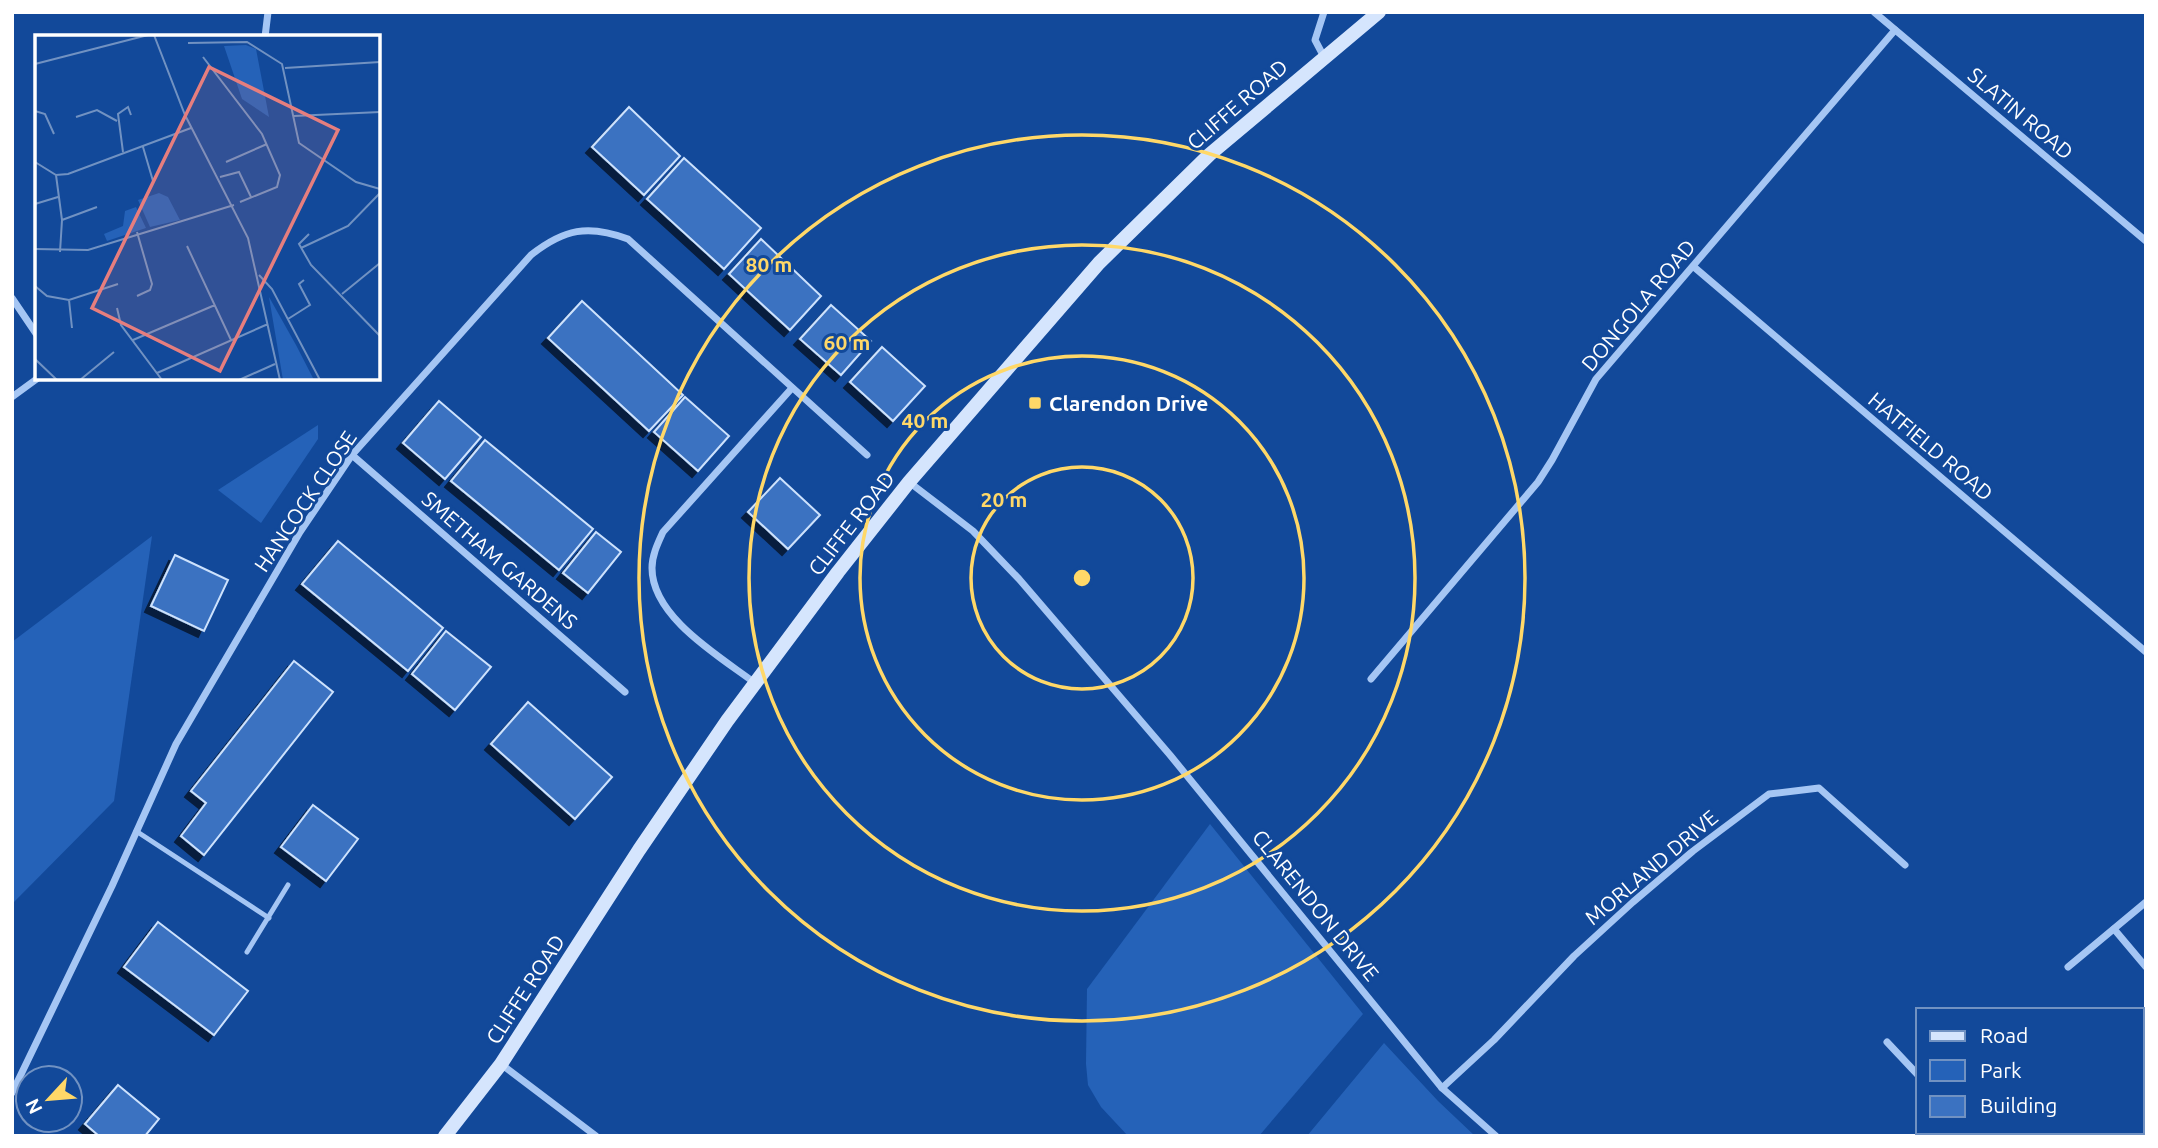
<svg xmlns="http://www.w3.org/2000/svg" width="2158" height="1148" font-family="Ubuntu,sans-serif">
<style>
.green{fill:#2562b8}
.building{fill:#3b72c1;stroke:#cde2fd;stroke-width:2;filter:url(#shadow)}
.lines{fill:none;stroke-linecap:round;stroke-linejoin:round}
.lane{stroke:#a5c6f4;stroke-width:5}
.street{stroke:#a5c6f4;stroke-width:7}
.secondary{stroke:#d5e5fd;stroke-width:14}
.ring{fill:none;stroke:#ffd868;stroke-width:3.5}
.poi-dot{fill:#ffd868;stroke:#12499a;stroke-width:2.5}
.labels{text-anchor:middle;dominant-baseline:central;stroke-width:6;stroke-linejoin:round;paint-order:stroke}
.street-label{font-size:21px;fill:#fff;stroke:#12499a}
.poi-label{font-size:21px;font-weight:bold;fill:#fff;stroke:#12499a;text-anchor:start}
.inset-road{fill:none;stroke:#7192c2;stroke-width:2}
.view{fill:#e67e7e;fill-opacity:0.15;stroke:#e67e7e;stroke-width:3.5}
.inset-edge{fill:none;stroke:#fff;stroke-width:3.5}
.centre{fill:#ffd868;stroke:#12499a;stroke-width:3.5}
.ring-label{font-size:21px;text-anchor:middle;font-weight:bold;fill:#ffd868;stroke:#12499a;stroke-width:6;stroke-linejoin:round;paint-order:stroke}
</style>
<defs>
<filter id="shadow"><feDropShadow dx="-6" dy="6" stdDeviation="0" flood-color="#0009"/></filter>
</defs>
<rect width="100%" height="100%" fill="#12499a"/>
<!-- green -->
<g class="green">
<path d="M318 425V439L261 523 218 490Z"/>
<path d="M152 536 114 801 12 904V642Z"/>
<path d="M1210 824 1363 1014 1259 1136H1128L1101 1107 1088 1085 1086 1064 1087 989Z"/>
<path d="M1384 1043 1438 1101 1475 1136H1307Z"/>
</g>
<!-- building -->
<g class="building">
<path d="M629 107 680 156 644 195 592 147Z"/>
<path d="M684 158 761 228 724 269 647 199Z"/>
<path d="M761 239 821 296 790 330 729 274Z"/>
<path d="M582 301 683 395 649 431 548 338Z"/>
<path d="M831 305 871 341 841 375 800 339Z"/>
<path d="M882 347 925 386 893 421 850 382Z"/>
<path d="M685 397 729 436 698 471 654 432Z"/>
<path d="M439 401 481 437 445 479 403 443Z"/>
<path d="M485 440 593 529 559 570 451 481Z"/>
<path d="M780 478 820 515 788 549 748 512Z"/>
<path d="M596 532 621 552 588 593 563 573Z"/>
<path d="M338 541 443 628 408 671 302 584Z"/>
<path d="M175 555 228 580 204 631 151 606Z"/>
<path d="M446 631 491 667 455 710 412 674Z"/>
<path d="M294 661 333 692 204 855 181 836 206 803 191 791Z"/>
<path d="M528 702 612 777 575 819 491 744Z"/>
<path d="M313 805 358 839 326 881 281 847Z"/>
<path d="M158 922 248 991 214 1035 124 967Z"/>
<path d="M118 1085 159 1119 145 1136H99L85 1124Z"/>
</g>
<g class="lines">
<!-- lane -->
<g class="lane">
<path d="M136 831 269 918"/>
<path d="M247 952 288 885"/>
</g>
<!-- street -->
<g class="street">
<path d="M1874 12 2146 241"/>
<path d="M265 37 268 12"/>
<path d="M1324 57 1315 40 1324 12"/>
<path d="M1694 267 2146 652"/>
<path d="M12 298 37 335"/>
<path d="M12 397 38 378"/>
<path d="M352 455 625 692"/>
<path d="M909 482 973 531 1019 579 1170 755 1442 1088 1496 1136"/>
<path d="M1371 679 1538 482 1552 460 1596 379 1895 30"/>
<path d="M755 683C719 656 652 617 652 568 652 555 658 543 663 532L792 388"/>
<path d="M2114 929 2146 967"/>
<path d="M2068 967 2146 902"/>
<path d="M1887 1042 1918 1075"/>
<path d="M501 1064 596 1136"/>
<path d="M1442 1088 1494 1040 1574 956 1633 902 1693 851 1769 794 1819 788 1905 865"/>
<path d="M12 1093 112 886 176 744 300 532 352 455 531 255C564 229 588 224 628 239L867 455"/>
<path d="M1973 1132 1977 1136"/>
</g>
<!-- secondary -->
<path class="secondary" d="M445 1136 501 1064 639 850 727 721 838 572 909 482 1099 263 1209 155 1379 12"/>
</g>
<!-- distance rings -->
<g class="ring">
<circle cx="1082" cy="578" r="111"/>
<circle cx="1082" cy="578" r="222"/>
<circle cx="1082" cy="578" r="333"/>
<circle cx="1082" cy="578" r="443"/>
</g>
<!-- markers -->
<rect class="poi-dot" x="1028" y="396" width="14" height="14" rx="3.5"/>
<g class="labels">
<!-- street labels -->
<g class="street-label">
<text transform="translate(1237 104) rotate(-41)">CLIFFE ROAD</text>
<text transform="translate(2021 113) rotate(40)">SLATIN ROAD</text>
<text transform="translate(1638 305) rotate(-50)">DONGOLA ROAD</text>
<text transform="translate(1931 446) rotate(40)">HATFIELD ROAD</text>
<text transform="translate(305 501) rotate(-56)">HANCOCK CLOSE</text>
<text transform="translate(851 523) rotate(-52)">CLIFFE ROAD</text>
<text transform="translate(500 560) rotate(41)">SMETHAM GARDENS</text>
<text transform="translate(1651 867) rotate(-40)">MORLAND DRIVE</text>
<text transform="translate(1316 905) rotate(51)">CLARENDON DRIVE</text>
<text transform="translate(525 989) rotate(-57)">CLIFFE ROAD</text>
</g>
<!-- poi labels -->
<g class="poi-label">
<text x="1049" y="403">Clarendon Drive</text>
</g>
</g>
<!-- overview -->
<g transform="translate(35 35)">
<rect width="345" height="345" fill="#12499a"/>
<path d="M211 10 221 14 234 82 207 64 189 11ZM124 158 133 162 145 185 115 192 103 165ZM101 172 111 193 72 206 69 199 88 191 90 176ZM234 262 261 310 279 345H248Z" fill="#2562b8"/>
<path class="inset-road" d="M119 0 150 80 213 203 245 345M153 8 212 7 247 29 264 108 321 147 345 154M168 22 227 99 245 140 242 152 205 167M0 29 113 0M250 33 345 27M0 76 10 79 19 99M259 81 345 77M41 82 62 75 82 86M108 112 118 146M88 117 83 79 93 72 96 80M0 127 21 140 33 139 156 93M191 127 232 109M21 140 27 185 25 217M185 142 204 137 216 162M0 169 23 162M27 185 62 172M274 199 264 209 276 230 345 301M152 211 196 305M266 213 313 191 345 158M0 214 53 215 199 170M224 240 237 254 285 345M0 251 12 261 34 265 83 249M307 259 345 228M102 261 115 255 117 249 102 197M34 265 37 293M82 273 86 290 127 345M253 284 275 270 264 249 269 245M98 305 180 270M0 324 22 345M122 338 233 289M45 345 79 317M204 345 240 329"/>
<path class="view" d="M174 32 303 95 185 336 57 273Z"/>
<rect width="345" height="345" class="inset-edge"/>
</g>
<circle cx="1082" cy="578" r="10" class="centre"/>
<g class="ring-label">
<text x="769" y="272">80 m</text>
<text x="847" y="350">60 m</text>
<text x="925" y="428">40 m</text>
<text x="1004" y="507">20 m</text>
</g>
<!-- border -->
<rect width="2158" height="1148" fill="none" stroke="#ffffff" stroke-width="28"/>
<!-- legend -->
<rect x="1916" y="1008" width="228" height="126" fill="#12499a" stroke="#7192c2" stroke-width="2"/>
<rect x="1930" y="1031" width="35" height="10" fill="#d5e5fd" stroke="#7192c2" stroke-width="2"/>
<text x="1980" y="1043" font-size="21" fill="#ffffff">Road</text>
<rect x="1930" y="1060" width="35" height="21" fill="#2562b8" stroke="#7192c2" stroke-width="2"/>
<text x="1980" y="1078" font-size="21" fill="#ffffff">Park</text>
<rect x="1930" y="1096" width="35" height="21" fill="#3b72c1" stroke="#7192c2" stroke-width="2"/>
<text x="1980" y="1113" font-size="21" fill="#ffffff">Building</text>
<!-- north arrow -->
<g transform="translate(49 1099) rotate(244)"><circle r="33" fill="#12499a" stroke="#7192c2" stroke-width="2"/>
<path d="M0-5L12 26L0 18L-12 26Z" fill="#ffd868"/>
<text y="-10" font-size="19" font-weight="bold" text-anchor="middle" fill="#ffffff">N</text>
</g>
</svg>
